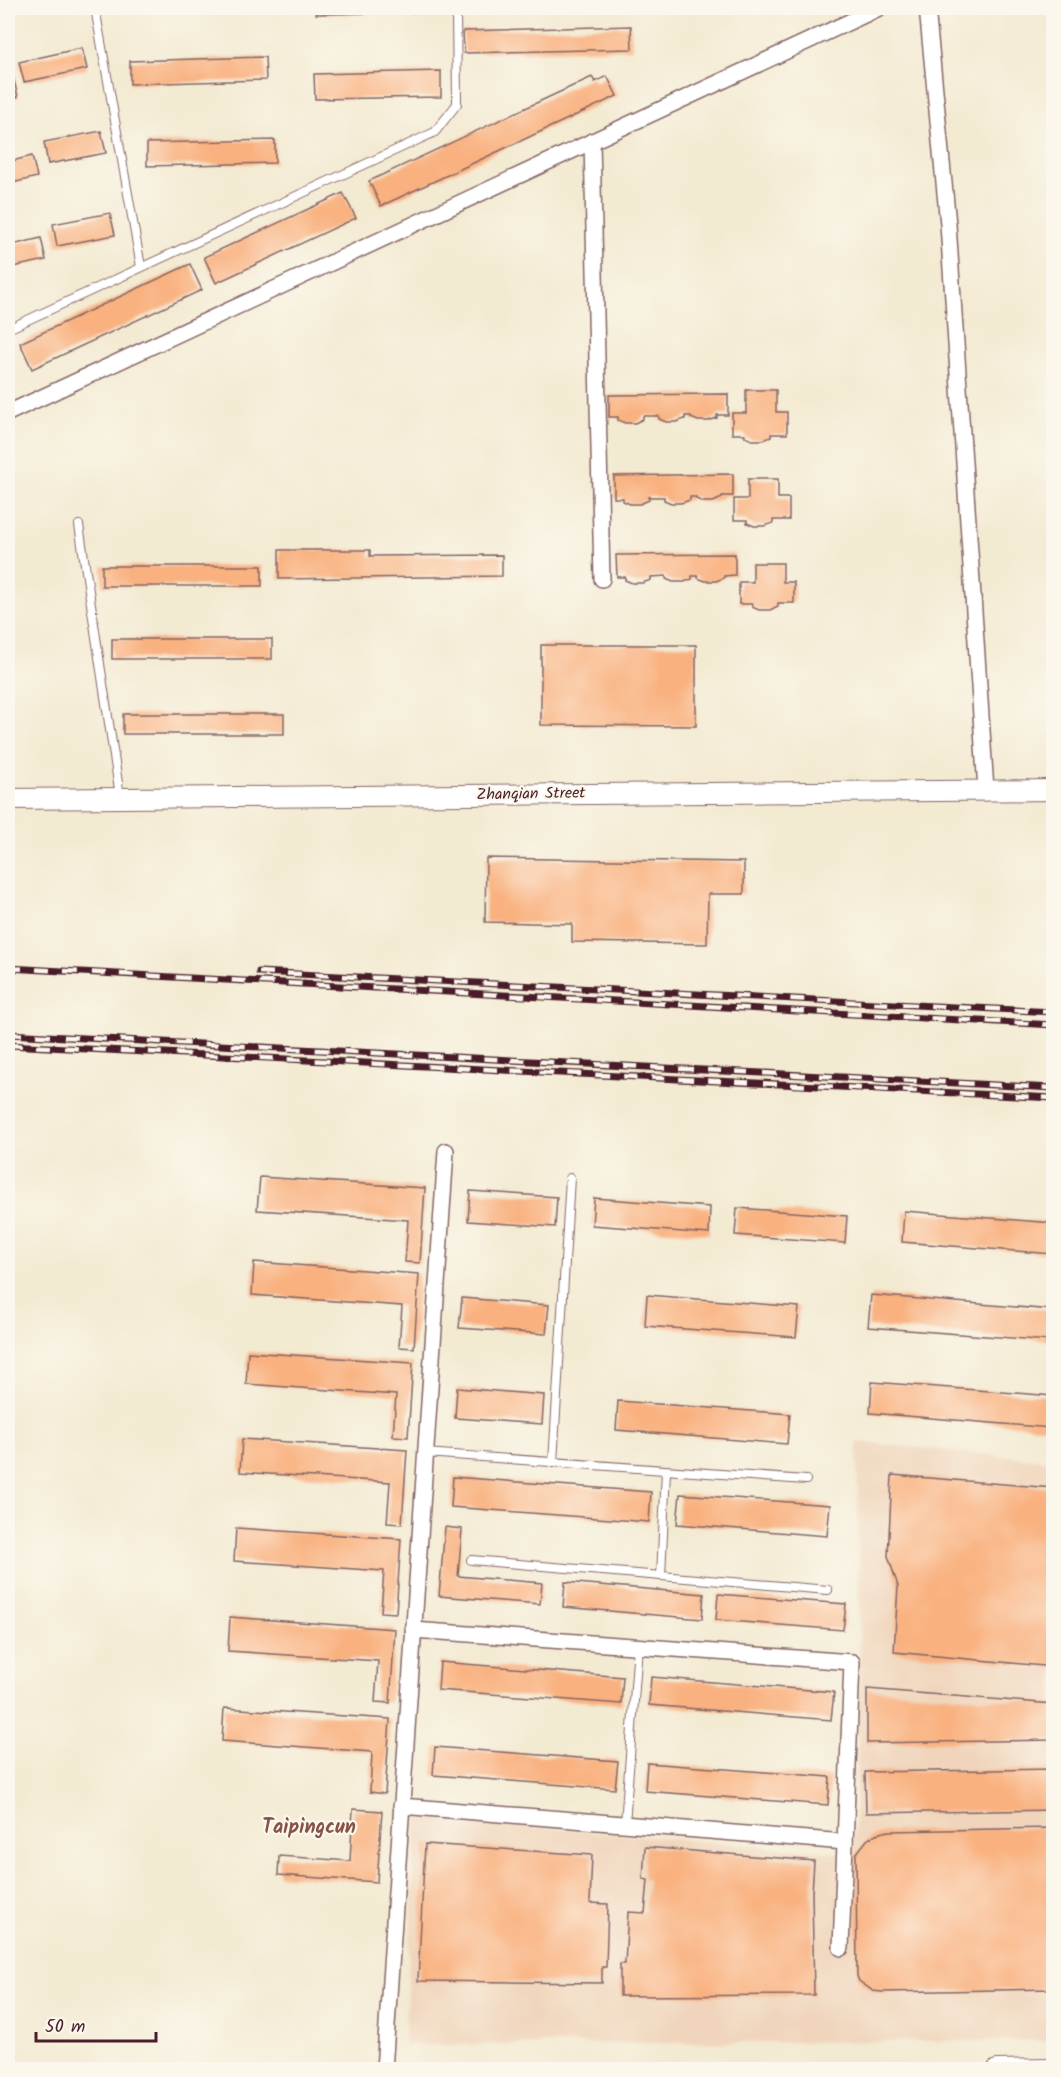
<svg xmlns="http://www.w3.org/2000/svg" width="1061" height="2077" font-family="Kalam,sans-serif">
<style>
.built{fill:#f0d5bc}
.building{fill:#f9b17f}
.lines{fill:none;stroke-linecap:round;stroke-linejoin:round}
.service-casing{stroke:#856665;stroke-width:10}
.minor-casing{stroke:#856665;stroke-width:18}
.tertiary-casing{stroke:#856665;stroke-width:22}
.service{stroke:#fff;stroke-width:8}
.minor{stroke:#fff;stroke-width:15}
.tertiary{stroke:#fff;stroke-width:20}
.rail-casing{stroke:#4a1f2b;stroke-width:7}
.rail{stroke:#fbf7ec;stroke-width:4.5;stroke-dasharray:14;stroke-linecap:butt}
.labels{text-anchor:middle;dominant-baseline:central;stroke-width:4.5;stroke-linejoin:round;paint-order:stroke}
.street-label{font-size:16px;fill:#4a1f2b;stroke:#fbf7ec}
.quarter-label{font-size:20px;font-weight:bold;fill:#875248;stroke:#fbf7ec}
</style>
<rect width="100%" height="100%" fill="#fbf7ec"/>
<filter id="ink" filterUnits="userSpaceOnUse"><feTurbulence type="fractalNoise" baseFrequency=".0167" numOctaves="2"/><feDisplacementMap in="SourceGraphic" scale="12" xChannelSelector="R" yChannelSelector="G"/><feConvolveMatrix kernelMatrix="1 2 1 2 8 2 1 2 1" color-interpolation-filters="sRGB"/></filter>
<filter id="wash" filterUnits="userSpaceOnUse"><feTurbulence type="fractalNoise" baseFrequency=".008" numOctaves="4" result="noise"/><feDisplacementMap in="SourceGraphic" scale="24" xChannelSelector="R" yChannelSelector="G"/><feGaussianBlur stdDeviation="1.35" result="paint"/><feColorMatrix in="noise" values="0 0 0 0 0 0 0 0 0 0 0 0 0 0 0 0 0 1.4 0 .05"/><feComposite in="paint" operator="in"/></filter>
<g filter="url(#wash)">
<rect width="100%" height="100%" fill="#f3ead2"/>
<!-- built -->
<path class="built" d="M857 1442 1053 1461V2040L404 2045 417 1817 850 1854 855 1828 860 1668Z"/>
<g id="blocks">
<!-- building -->
<g class="building">
<path d="M316 8H442V12L316 14Z"/>
<path d="M631 26 632 49 464 53 463 31Z"/>
<path d="M82 48 87 69 24 82 19 62Z"/>
<path d="M265 57 266 80 130 84V61Z"/>
<path d="M441 71V97L315 99 314 74Z"/>
<path d="M13 76 18 97 8 99V77Z"/>
<path d="M607 76 617 96 381 206 369 181 592 77 595 82Z"/>
<path d="M101 131 106 153 48 164 44 142Z"/>
<path d="M275 140V163L147 166V143Z"/>
<path d="M32 156 37 177 8 184V162Z"/>
<path d="M343 193 356 218 216 283 204 257Z"/>
<path d="M110 213 115 235 57 246 53 224Z"/>
<path d="M41 238 46 260 8 268V246Z"/>
<path d="M190 264 202 290 32 369 20 343Z"/>
<path d="M746 390H776V412H787V434H771V437L763 440H752L745 437V434H732V413H746Z"/>
<path d="M728 394V415H717V418L708 421H698L691 418V416H685V419L676 422H666L659 419V416H643V419L635 423H625L618 420V417H609V395Z"/>
<path d="M733 474V496H722V498L713 502H703L696 499V497H690V500L681 503H671L664 500V497H648L649 500 640 504H630L623 501V498H614V476Z"/>
<path d="M748 479H778V498H789V520H773V523L764 526H754L747 523V520H734V499H748Z"/>
<path d="M279 550H370V556L502 555V576L279 579Z"/>
<path d="M735 554V575L724 576V578L716 581H705L698 578V576H692V579L684 582H673L666 579V576L651 577V580L642 583H632L625 580V577H617L616 555Z"/>
<path d="M753 563H783V582H794V603H778V606L770 610H759L752 607V604H739V582H753Z"/>
<rect x="102" y="566" width="160" height="20"/>
<rect x="112" y="639" width="160" height="20"/>
<path d="M541 645H696V726L541 725Z"/>
<rect x="123" y="714" width="161" height="20"/>
<path d="M486 858 744 862V894H708L707 944 572 942V924L485 922Z"/>
<path d="M260 1177 425 1188 420 1263 405 1262 408 1220 257 1210Z"/>
<path d="M470 1191 557 1197 555 1227 468 1221Z"/>
<path d="M594 1198 710 1207 709 1234 592 1225Z"/>
<path d="M737 1208 847 1216 845 1243 735 1235Z"/>
<path d="M904 1211 1054 1223V1254L902 1242Z"/>
<path d="M254 1262 419 1274 414 1348 399 1347 402 1306 252 1295Z"/>
<path d="M647 1295 799 1307 796 1337 645 1326Z"/>
<path d="M871 1295 1053 1310 1050 1341 868 1327Z"/>
<path d="M462 1298 549 1305 546 1334 459 1328Z"/>
<path d="M248 1352 413 1363 408 1437 393 1436 396 1395 246 1384Z"/>
<path d="M872 1382 1054 1396 1052 1428 870 1413Z"/>
<path d="M457 1388 544 1395 542 1424 455 1418Z"/>
<path d="M618 1401 790 1414 787 1444 616 1430Z"/>
<path d="M242 1439 407 1450 402 1524 387 1523 390 1482 240 1472Z"/>
<path d="M892 1475 1054 1488V1667L894 1652 898 1586 888 1556Z"/>
<path d="M453 1477 651 1492 649 1522 451 1507Z"/>
<path d="M680 1494 830 1505 827 1536 677 1524Z"/>
<path d="M445 1527 462 1529 458 1576 542 1583 540 1604 439 1596Z"/>
<path d="M236 1528 401 1539 396 1613 381 1612 384 1571 234 1561Z"/>
<path d="M565 1582 704 1594 702 1619 563 1607Z"/>
<path d="M718 1594 846 1604 843 1630 716 1620Z"/>
<path d="M230 1617 395 1629 390 1703 375 1702 378 1661 228 1651Z"/>
<path d="M440 1662 623 1677 621 1704 438 1690Z"/>
<path d="M651 1677 834 1692 831 1720 649 1705Z"/>
<path d="M867 1689 1054 1704V1740L867 1743Z"/>
<path d="M224 1708 390 1719 385 1794 370 1792 372 1752 222 1741Z"/>
<path d="M435 1747 618 1761 615 1789 433 1775Z"/>
<path d="M647 1763 830 1777 828 1805 645 1791Z"/>
<path d="M1054 1769V1810L866 1813 865 1772Z"/>
<path d="M353 1809 382 1811 377 1882 278 1875 279 1856 350 1861Z"/>
<path d="M1054 1828V1989L882 1992 873 1991 859 1981 857 1976 856 1854 867 1840 876 1834 889 1831Z"/>
<path d="M425 1844 592 1855 590 1903 608 1904 606 1967H602V1983L418 1981Z"/>
<path d="M645 1847 814 1861 812 1893 814 1995 620 1996V1964H625L628 1912 645 1913 648 1880 643 1879Z"/>
</g>
</g>
</g>
<g filter="url(#ink)">
<use href="#blocks" fill-opacity="0" stroke="#856665" stroke-width="1.5"/>
<g class="lines">
<defs>
<g id="service">
<path d="M95 8 141 267"/>
<path d="M8 329 435 132 457 104 456 8"/>
<path d="M79 525 120 796"/>
<path d="M425 1453 806 1480"/>
<path d="M553 1463 570 1178"/>
<path d="M471 1560 828 1590"/>
<path d="M661 1576 666 1471"/>
<path d="M625 1824 638 1646"/>
</g>
<g id="minor">
<path d="M927 8 948 224 986 790"/>
<path d="M592 141 602 579"/>
<path d="M8 413 879 8"/>
<path d="M413 1630 852 1662 841 1948"/>
<path d="M401 1806 845 1842"/>
<path d="M384 2070 446 1151"/>
</g>
<g id="tertiary">
<path d="M8 799 1054 790"/>
<path d="M997 2070 1054 2069"/>
</g>
</defs>
<!-- service casing -->
<use href="#service" class="service-casing"/>
<!-- minor casing -->
<use href="#minor" class="minor-casing"/>
<!-- tertiary casing -->
<use href="#tertiary" class="tertiary-casing"/>
<!-- service -->
<use href="#service" class="service"/>
<!-- minor -->
<use href="#minor" class="minor"/>
<!-- tertiary -->
<use href="#tertiary" class="tertiary"/>
<defs>
<g id="rail">
<path d="M8 968 1054 1025"/>
<path d="M259 972 1054 1012"/>
<path d="M8 1034 1054 1088"/>
<path d="M8 1045 1054 1098"/>
</g>
</defs>
<!-- rail casing -->
<use href="#rail" class="rail-casing"/>
<!-- rail -->
<use href="#rail" class="rail"/>
</g>
</g>
<g class="labels">
<!-- street labels -->
<g class="street-label">
<text transform="translate(531 794) rotate(-1)">Zhanqian Street</text>
</g>
<!-- quarter labels -->
<g class="quarter-label">
<text x="309" y="1828">Taipingcun</text>
</g>
</g>
<!-- margin -->
<rect width="1061" height="2077" fill="none" stroke="#fbf7ec" stroke-width="30"/>
<!-- scale -->
<path d="M36 2032v9h120v-9" fill="none" stroke="#4a1f2b" stroke-width="3"/>
<text x="45" y="2032" font-size="18" fill="#4a1f2b" stroke="#fbf7ec" stroke-width="4.5" paint-order="stroke">50 m</text>
</svg>
